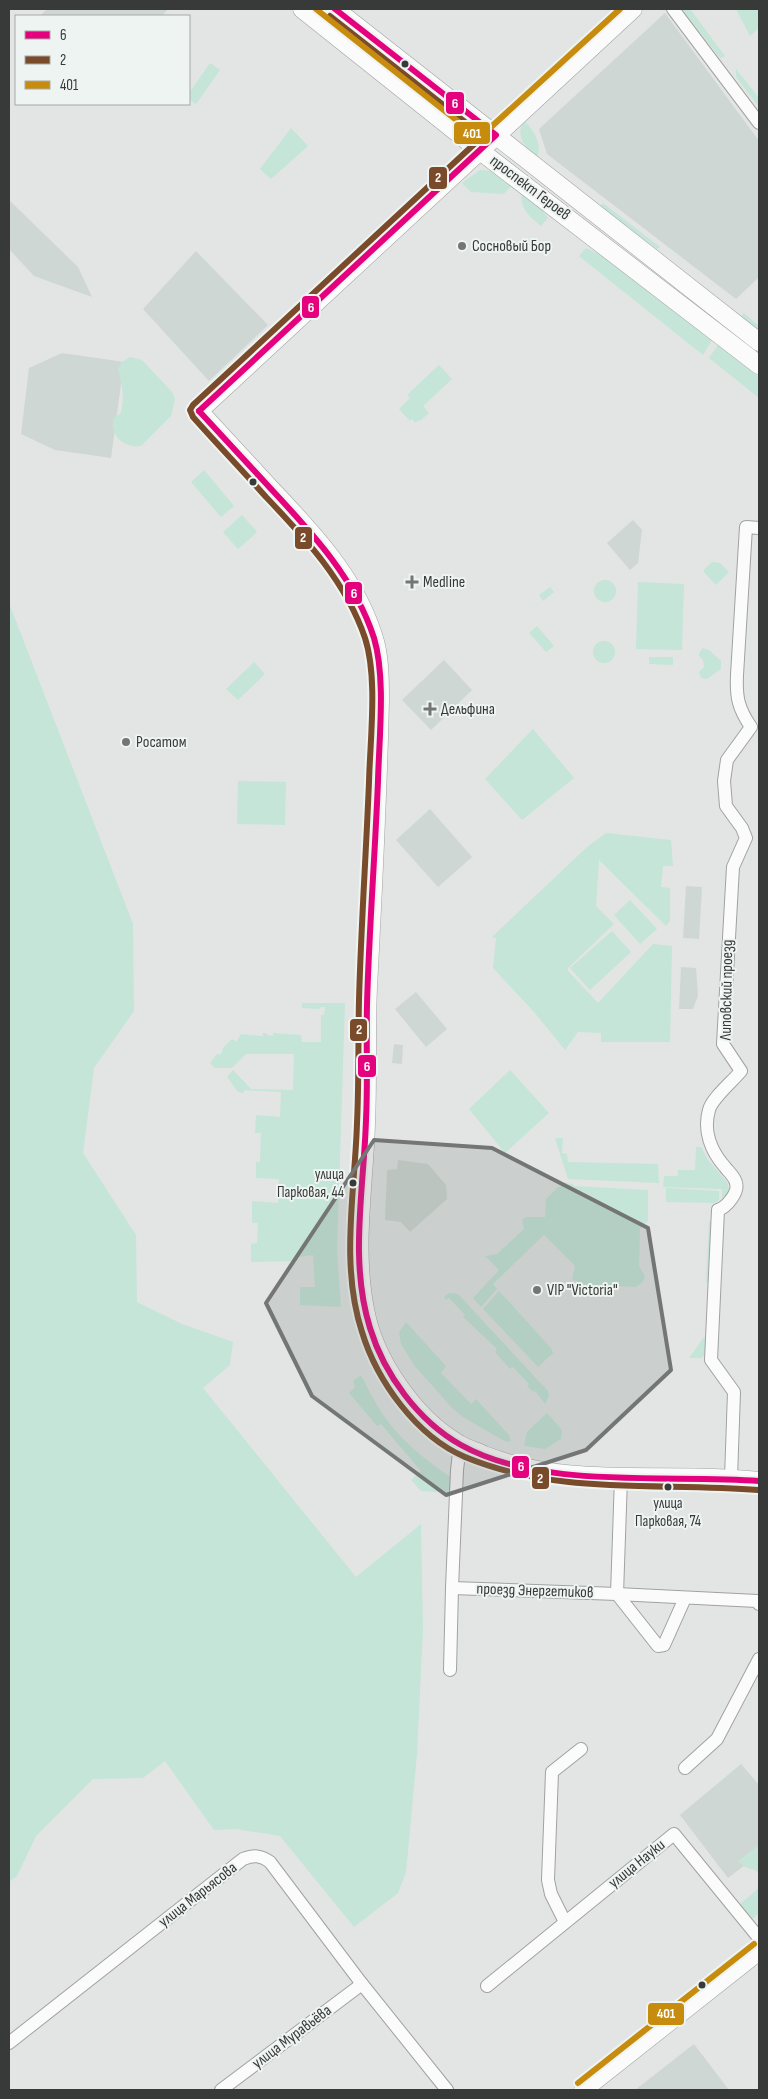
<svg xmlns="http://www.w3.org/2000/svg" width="768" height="2099" font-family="'Sofia Sans Condensed',sans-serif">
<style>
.built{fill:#cfd7d4}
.green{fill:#c4e5d8}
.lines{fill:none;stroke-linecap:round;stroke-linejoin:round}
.street-casing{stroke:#a0a2a1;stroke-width:14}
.secondary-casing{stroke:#a0a2a1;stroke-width:19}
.street{stroke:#fbfbfb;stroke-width:12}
.secondary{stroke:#fbfbfb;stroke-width:18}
.bus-1-casing{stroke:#eef4f1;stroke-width:10}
.bus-2-casing{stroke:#eef4f1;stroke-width:10}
.bus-3-casing{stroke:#eef4f1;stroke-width:10}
.bus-1{stroke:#e5007d;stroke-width:6}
.bus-2{stroke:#7a4b2a;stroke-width:6}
.bus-3{stroke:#c78b0e;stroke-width:6}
.marked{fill:#747675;fill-opacity:0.2;stroke:#747675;stroke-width:4;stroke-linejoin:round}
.bus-dot{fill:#383a39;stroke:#eef4f1;stroke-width:2}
.poi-dot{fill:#747675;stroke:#eef4f1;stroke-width:2}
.labels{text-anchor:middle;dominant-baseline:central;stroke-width:4;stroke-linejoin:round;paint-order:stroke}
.bus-label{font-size:15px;fill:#383a39;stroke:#eef4f1;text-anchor:end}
.street-label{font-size:16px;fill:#383a39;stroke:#eef4f1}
.poi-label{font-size:16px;fill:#383a39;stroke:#eef4f1;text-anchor:start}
.line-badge{stroke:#eef4f1;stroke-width:2}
.badge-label{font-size:14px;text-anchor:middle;font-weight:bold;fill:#fff}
</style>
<rect width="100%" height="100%" fill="#e2e5e4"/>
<!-- built -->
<g class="built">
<path d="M47 9H168L162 16H40Z"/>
<path d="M665 13 759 141V277L736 299 547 154 539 129Z"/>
<path d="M9 200 78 267 92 297 34 276 9 249Z"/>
<path d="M196 251 268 325 209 381 143 309Z"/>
<path d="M62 353 124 362 111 458 55 450 21 434 29 368Z"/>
<path d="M633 520 642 530 638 563 630 570 607 543Z"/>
<path d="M444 660 472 690 431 730 402 700Z"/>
<path d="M430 809 472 857 438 887 396 840Z"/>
<path d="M686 886 702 887 699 939 683 938Z"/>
<path d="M681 967 696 968 698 996 693 1009H679Z"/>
<path d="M416 992 447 1029 426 1047 395 1009Z"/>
<path d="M394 1044 403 1045 402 1064 392 1063Z"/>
<path d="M398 1160 428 1164 446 1185 447 1199 410 1232 401 1222 385 1220 387 1170 397 1169Z"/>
<path d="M741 1764 759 1785V1854L728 1878 680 1815Z"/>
<path d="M694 2044 729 2090H635Z"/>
</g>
<!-- green -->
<g class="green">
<path d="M312 9H322L451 110 446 115Z"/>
<path d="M682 9H690L725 56 720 58Z"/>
<path d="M736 9H759V28L750 36Z"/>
<path d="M210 63 220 70 196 104 189 99V93Z"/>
<path d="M736 69 759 98V107L736 77Z"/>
<path d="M524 121C533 129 543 144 537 157 526 148 514 136 524 121Z"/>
<path d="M291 128 308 146 271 179 260 169Z"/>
<path d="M480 170 494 171 513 184 504 194 471 192 462 183Z"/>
<path d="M522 191 533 199 548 218 541 226C529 216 519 208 522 191Z"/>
<path d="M603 203 660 247 657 249 600 206Z"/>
<path d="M586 248 607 258 712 340 703 355 579 256Z"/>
<path d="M744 313 759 326V333L740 318Z"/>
<path d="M718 345 759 377V398L709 358Z"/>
<path d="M130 357 142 360 172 392 175 399 171 416 141 446C125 449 108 435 114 418L121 413C125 395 122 386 118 369L122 362Z"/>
<path d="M439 365 452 379 423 406 429 413 420 421 419 420 415 423 412 419 410 421 399 409 410 398 407 395Z"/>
<path d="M204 470 234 506 221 517 191 482Z"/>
<path d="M242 515 257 532 238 549 223 532Z"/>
<path d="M712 562 720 563 729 572 716 585 703 571Z"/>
<circle cx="605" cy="591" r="11"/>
<path d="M638 582 684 584 682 650 636 649Z"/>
<path d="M550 587 554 592 543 601 539 595Z"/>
<path d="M9 603 133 924 134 1011 94 1068 83 1153 136 1235 137 1302 182 1324 233 1342 230 1365 203 1388 356 1577 421 1524 423 1629 417 1754 406 1872 398 1893 354 1927 280 1836 236 1829 214 1830 165 1761 143 1778 93 1779 36 1836 17 1876 9 1882Z"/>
<path d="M537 626 554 646 546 652 529 633Z"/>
<circle cx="604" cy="652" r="11"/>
<path d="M703 648 709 650 721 661V669L707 679 701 678 699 672 704 667 703 660 699 656V653Z"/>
<path d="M649 657H673V665L649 664Z"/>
<path d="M254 662 265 674 238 700 226 689Z"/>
<path d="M533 729 574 778 522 820 485 779Z"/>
<path d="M238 781 286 782 285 825 237 824Z"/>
<path d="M606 833 671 840 673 866H663L661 887 670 888V921L666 926 599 860 596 906 614 924 568 968V971L598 1003 653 944 672 946 670 1042H601V1033L578 1032 565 1050 535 1013 493 968 496 938 492 937 587 847Z"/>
<path d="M630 900 657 929 640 944 614 915Z"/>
<path d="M612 931 631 952 590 990 570 968Z"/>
<path d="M302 1003H345L337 1251 341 1307 300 1305V1287H315L313 1255 298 1257 297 1261 251 1262V1244L257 1243 258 1223H252V1201L278 1203 279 1179 256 1178V1162H260L261 1133H255L256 1115 280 1117 281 1092 244 1090V1093L238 1092 227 1077 233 1070 251 1089 293 1090 294 1054H246L232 1068H215L210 1063 217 1054 220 1055 223 1050 222 1049 232 1039 236 1042 241 1034 263 1036V1033H267V1035L273 1036V1033L301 1035 302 1042H321V1015H324L325 1007H321L320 1009 302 1008Z"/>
<path d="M510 1070 549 1113 505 1153 469 1109Z"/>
<path d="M555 1138H563L562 1153 567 1154 568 1162 658 1164 659 1183 568 1179Z"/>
<path d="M696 1147H701L708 1160 727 1182 730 1191 722 1203V1189L663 1187 664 1176H678V1170H695Z"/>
<path d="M566 1183 573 1184 574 1186 648 1190V1221L640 1229 639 1266 645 1276 643 1282 636 1287 585 1285 572 1279 575 1266 544 1235 493 1284 497 1289 481 1307 473 1298 499 1270 485 1256 497 1254 524 1229 522 1220 526 1217H545L546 1199 558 1187Z"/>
<path d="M666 1188 719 1191V1200L715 1203 666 1202Z"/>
<path d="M709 1221H715L713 1279 706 1283Z"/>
<path d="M499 1291 551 1348 553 1353 538 1367 483 1309Z"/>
<path d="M449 1293 458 1294 548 1391 549 1396 545 1404 535 1391 533 1392 527 1386 529 1384 513 1367 510 1369 495 1352 497 1349 463 1317 465 1315 449 1298 446 1300 444 1297Z"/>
<path d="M406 1322 446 1366 441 1373 471 1404 476 1399 509 1435 511 1441 507 1442 499 1438 463 1417 452 1408 414 1365 401 1344 399 1332Z"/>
<path d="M704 1337 709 1338V1352L701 1358H689Z"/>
<path d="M361 1375C368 1389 375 1403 384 1416 402 1442 427 1461 452 1478L451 1493 421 1491 411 1480 421 1471 381 1424 377 1426 349 1393 355 1387 353 1381Z"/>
<path d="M547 1413 562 1430 561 1439 545 1449 524 1446 527 1432Z"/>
<path d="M759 1845V1873C753 1867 745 1870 738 1861Z"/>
<path d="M759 1888V1913L752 1919 740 1904Z"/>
</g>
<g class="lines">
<defs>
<g id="street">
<path d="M673 9 759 123"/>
<path d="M621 1478 617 1594 658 1646 664 1645 685 1598"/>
<path d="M731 1478 734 1392 711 1360 718 1210C727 1207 739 1192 736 1183 735 1177 728 1171 725 1167 711 1151 703 1131 709 1110 712 1098 733 1081 741 1071L723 1044 733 867 746 838 742 828 726 806 724 781 727 760 751 727C738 708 736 697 737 675L746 527 759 528"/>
<path d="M452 1588 457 1470 460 1445"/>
<path d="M450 1670 452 1588 617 1594 757 1601 759 1604"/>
<path d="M685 1768 717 1739 759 1659"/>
<path d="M565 1922 551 1894 548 1880 552 1772 581 1749"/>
<path d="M487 1986 674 1834 759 1938"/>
<path d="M9 2043 243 1859C254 1855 260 1855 270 1862L362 1984 447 2090"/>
<path d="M221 2090 362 1984"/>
</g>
<g id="secondary">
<path d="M302 9 479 150 759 365"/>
<path d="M335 9 759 342"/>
<path d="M633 9 199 411C223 437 247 463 271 489 312 532 355 578 373 635 380 655 380 679 380 700 378 796 373 892 368 988 366 1034 368 1079 366 1124 364 1186 353 1248 365 1309 374 1360 415 1419 459 1444 467 1449 476 1451 484 1455 573 1490 667 1470 759 1481"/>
<path d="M583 2090 759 1951"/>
</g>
</defs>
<!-- street casing -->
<use href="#street" class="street-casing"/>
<!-- secondary casing -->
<use href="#secondary" class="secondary-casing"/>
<!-- street -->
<use href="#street" class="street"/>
<!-- secondary -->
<use href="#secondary" class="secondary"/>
<defs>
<g id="bus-1">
<path d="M199 411C223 437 248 464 272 490 313 534 355 579 374 638 386 678 379 738 378 781 375 856 369 930 367 1005 366 1043 368 1081 366 1120 364 1188 349 1261 370 1328 384 1374 418 1421 461 1445 541 1490 668 1474 759 1481"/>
<path d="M199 411 496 135 335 9"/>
</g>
<path id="bus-2" d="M330 16 483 136 193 405 190 410 193 417C217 444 242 470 266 497 306 539 346 582 365 638 378 678 370 740 369 782 366 855 361 927 359 1000 358 1041 359 1082 357 1123 355 1191 340 1265 362 1332 377 1381 416 1436 465 1457 559 1496 660 1482 758 1490"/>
<g id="bus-3">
<path d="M316 9 479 138 620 9"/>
<path d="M578 2083 754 1944"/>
</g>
</defs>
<!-- bus-1 casing -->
<use href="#bus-1" class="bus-1-casing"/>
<!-- bus-2 casing -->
<use href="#bus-2" class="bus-2-casing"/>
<!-- bus-3 casing -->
<use href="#bus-3" class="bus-3-casing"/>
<!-- bus-1 -->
<use href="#bus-1" class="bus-1"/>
<!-- bus-2 -->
<use href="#bus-2" class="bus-2"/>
<!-- bus-3 -->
<use href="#bus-3" class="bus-3"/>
</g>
<!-- marked area -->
<path class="marked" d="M374 1140 492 1148 648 1228 671 1370 586 1450 446 1495 312 1396 266 1303Z"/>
<!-- markers -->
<g class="bus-dot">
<circle cx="405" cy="64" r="4.5"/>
<circle cx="253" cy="482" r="4.5"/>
<circle cx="353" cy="1183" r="4.5"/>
<circle cx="668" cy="1487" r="4.5"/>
<circle cx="702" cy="1985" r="4.5"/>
</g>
<g class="poi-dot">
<circle cx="462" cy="246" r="5"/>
<path d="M409.5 574.5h5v5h5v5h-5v5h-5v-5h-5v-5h5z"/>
<path d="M427.5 701.5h5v5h5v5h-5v5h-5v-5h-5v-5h5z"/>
<circle cx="126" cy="742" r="5"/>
<circle cx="537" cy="1290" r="5"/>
</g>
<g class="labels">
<!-- bus labels -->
<g class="bus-label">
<text x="344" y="1174">улица<tspan x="344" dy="18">Парковая, 44</tspan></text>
<text x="668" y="1503" text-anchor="middle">улица<tspan x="668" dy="18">Парковая, 74</tspan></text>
</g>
<!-- street labels -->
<g class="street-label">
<text transform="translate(530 188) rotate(37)">проспект Героев</text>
<text transform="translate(727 990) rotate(-89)">Липовский проезд</text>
<text transform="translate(535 1591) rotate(2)">проезд Энергетиков</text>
<text transform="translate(637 1864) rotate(-39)">улица Науки</text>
<text transform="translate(198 1895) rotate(-38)">улица Марьясова</text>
<text transform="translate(292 2037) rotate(-37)">улица Муравьёва</text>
</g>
<!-- poi labels -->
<g class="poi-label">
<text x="472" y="246">Сосновый Бор</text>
<text x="423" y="582">Medline</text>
<text x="441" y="709">Дельфина</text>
<text x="136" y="742">Росатом</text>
<text x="547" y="1290">VIP "Victoria"</text>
</g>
</g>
<g class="line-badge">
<rect x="445" y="91" width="20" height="24" rx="5" fill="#e5007d"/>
<rect x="453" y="121" width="38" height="24" rx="5" fill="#c78b0e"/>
<rect x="428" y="166" width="20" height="24" rx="5" fill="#7a4b2a"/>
<rect x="301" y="295" width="19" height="24" rx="5" fill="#e5007d"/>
<rect x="294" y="526" width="19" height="24" rx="5" fill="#7a4b2a"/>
<rect x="344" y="581" width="19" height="24" rx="5" fill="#e5007d"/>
<rect x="349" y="1018" width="19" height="24" rx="5" fill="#7a4b2a"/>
<rect x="357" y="1054" width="20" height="24" rx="5" fill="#e5007d"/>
<rect x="511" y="1455" width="19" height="24" rx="5" fill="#e5007d"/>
<rect x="531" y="1466" width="19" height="24" rx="5" fill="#7a4b2a"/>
<rect x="647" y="2002" width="38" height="24" rx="5" fill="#c78b0e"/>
</g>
<g class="badge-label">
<text x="455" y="108">6</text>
<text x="472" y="138">401</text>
<text x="438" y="182">2</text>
<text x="311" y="312">6</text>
<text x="303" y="542">2</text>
<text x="354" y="598">6</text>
<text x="359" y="1034">2</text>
<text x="367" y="1071">6</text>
<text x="521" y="1471">6</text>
<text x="540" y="1483">2</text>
<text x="666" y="2018">401</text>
</g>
<!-- border -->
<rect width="768" height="2099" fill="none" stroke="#383a39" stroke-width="20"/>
<!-- legend -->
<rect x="15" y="15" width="175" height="90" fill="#eef4f1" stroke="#a5aaa7"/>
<rect x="25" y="31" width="25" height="8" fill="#e5007d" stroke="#a5aaa7"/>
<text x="60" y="40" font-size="15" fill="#383a39">6</text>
<rect x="25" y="56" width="25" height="8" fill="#7a4b2a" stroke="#a5aaa7"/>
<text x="60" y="65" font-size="15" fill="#383a39">2</text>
<rect x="25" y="81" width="25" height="8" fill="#c78b0e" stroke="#a5aaa7"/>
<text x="60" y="90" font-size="15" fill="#383a39">401</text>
</svg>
